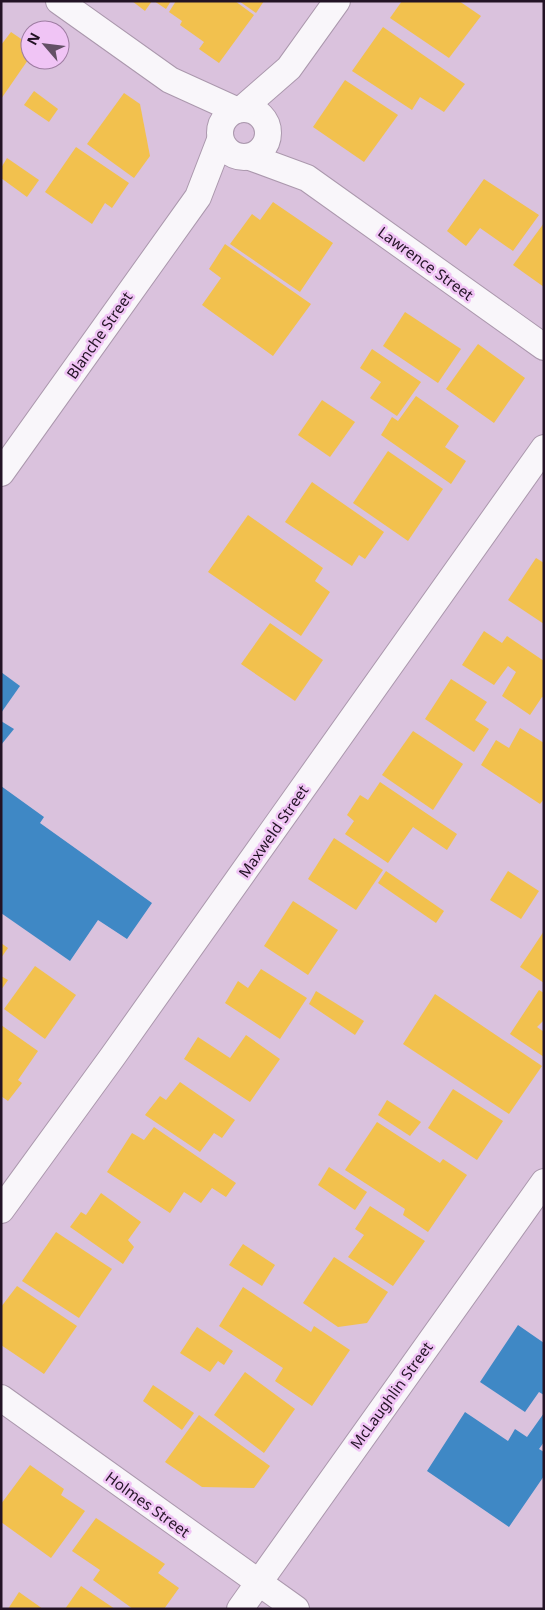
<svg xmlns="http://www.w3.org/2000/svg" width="545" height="1610" font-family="'Noto Sans',sans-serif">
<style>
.homes{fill:#f2c14e}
.schools{fill:#3f88c5}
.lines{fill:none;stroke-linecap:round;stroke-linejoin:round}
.minor-casing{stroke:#ab98ad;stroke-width:28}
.minor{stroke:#f9f6fa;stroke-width:26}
.labels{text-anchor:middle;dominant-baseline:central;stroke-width:5;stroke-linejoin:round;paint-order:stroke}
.street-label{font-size:15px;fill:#231325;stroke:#f0c4f5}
</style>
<rect width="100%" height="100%" fill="#dac2dd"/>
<!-- homes -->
<g class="homes">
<path d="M132 1H152L145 11Z"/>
<path d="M154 1H171L166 9Z"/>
<path d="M176 1H235L254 15 219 63 199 49 204 42 180 25 182 21 169 12Z"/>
<path d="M239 1H264L256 13Z"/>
<path d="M402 1H459L481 16 449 58 390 18Z"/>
<path d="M383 27 465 84 444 112 420 97 412 110 352 71Z"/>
<path d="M11 32 30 45V57L1 99V45Z"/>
<path d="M345 80 398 115 364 162 313 127Z"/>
<path d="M34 91 58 109 49 122 24 105Z"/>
<path d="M124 93 140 104 150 156 134 178 87 144Z"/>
<path d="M76 147 129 183 112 208 105 203 92 224 45 192Z"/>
<path d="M7 158 39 180 27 197 1 178V168Z"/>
<path d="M484 179 539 215 513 251 480 228 466 246 447 231Z"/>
<path d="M273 202 333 243 300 292 230 244 252 214 260 220Z"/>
<path d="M544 223V287L513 265Z"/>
<path d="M225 244 311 304 273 356 202 305 221 278 209 269Z"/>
<path d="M405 312 461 349 438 383 383 346Z"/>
<path d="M478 344 525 378 494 423 446 389Z"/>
<path d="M372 349 421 382 397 416 370 398 381 382 360 368Z"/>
<path d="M416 396 459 426 445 447 466 461 451 484 381 435 392 417 398 421Z"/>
<path d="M322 400 355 422 330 457 298 435Z"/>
<path d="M388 451 443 489 408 541 353 503Z"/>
<path d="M312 482 384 532 365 559 359 555 352 566 285 522Z"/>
<path d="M248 515 323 568 315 581 330 592 301 636 208 572Z"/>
<path d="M536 558 544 563V624L508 600Z"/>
<path d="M270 623 323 660 295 701 241 664Z"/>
<path d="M484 631 502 643 507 636 544 661V698L542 697 530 715 502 696 516 672 508 666 494 685 462 665Z"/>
<path d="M451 679 487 702 475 720 489 729 474 752 425 719Z"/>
<path d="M520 728 544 743V799L540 804 481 765 496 740 509 748Z"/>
<path d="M413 731 463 764 433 810 382 775Z"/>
<path d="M380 782 457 834 447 850 413 827 388 863 345 834 354 821 347 815 360 795 368 800Z"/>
<path d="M334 838 383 870 356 910 308 879Z"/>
<path d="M386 871 444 911 436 923 378 883Z"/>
<path d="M508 871 539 891 521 919 490 900Z"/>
<path d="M293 901 338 930 308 975 264 946Z"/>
<path d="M544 931V983L520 967Z"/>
<path d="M1 943 8 948 1 958Z"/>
<path d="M35 966 76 995 45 1039 4 1009Z"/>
<path d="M261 969 307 998 280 1039 225 1003 238 981 248 988Z"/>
<path d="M1 976 8 980 1 990Z"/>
<path d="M539 990 544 993V1020L537 1027 544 1032V1057L510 1034Z"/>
<path d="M316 991 364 1021 355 1035 309 1004Z"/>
<path d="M435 994 542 1066 509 1114 403 1044Z"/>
<path d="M1 1025 38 1051 18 1080 22 1083 8 1101 1 1096Z"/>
<path d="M246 1035 280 1059 250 1102 184 1059 198 1037 230 1058Z"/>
<path d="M180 1082 235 1120 222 1138 214 1133 200 1152 145 1115 160 1096 166 1100Z"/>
<path d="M453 1089 503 1121 477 1160 428 1128Z"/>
<path d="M387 1100 421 1122 410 1136 378 1115Z"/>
<path d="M377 1122 440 1163 443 1159 467 1175 428 1232 403 1215 405 1209 345 1170Z"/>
<path d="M154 1127 236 1183 226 1197 212 1188 201 1203 184 1192 170 1213 107 1172 132 1133 144 1140Z"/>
<path d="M329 1167 367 1192 355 1210 318 1185Z"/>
<path d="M101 1193 141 1222 128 1240 134 1247 123 1264 70 1227 81 1212 86 1215Z"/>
<path d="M370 1206 425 1241 393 1286 348 1257 364 1235 355 1229Z"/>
<path d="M56 1232 112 1269 79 1318 22 1281Z"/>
<path d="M243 1244 275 1265 262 1286 229 1265Z"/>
<path d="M334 1257 388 1292 367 1323 338 1327 303 1303Z"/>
<path d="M17 1286 77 1326 44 1374 1 1345V1307Z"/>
<path d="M243 1287 311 1332 314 1326 350 1350 312 1406 275 1381 283 1368 219 1326Z"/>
<path d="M197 1327 233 1351 224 1365 218 1361 210 1372 180 1353Z"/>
<path d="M245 1372 295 1409 264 1453 214 1415Z"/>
<path d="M153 1385 194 1413 182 1430 143 1401Z"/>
<path d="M199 1415 270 1466 254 1488 202 1487 165 1462Z"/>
<path d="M30 1465 64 1489 61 1495 85 1511 51 1558 1 1522V1504Z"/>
<path d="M96 1518 165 1564 158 1573 179 1588 164 1609H133L93 1580 100 1570 72 1551Z"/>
<path d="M81 1586 115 1609H65Z"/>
<path d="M19 1592 43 1609H8Z"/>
</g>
<!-- schools -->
<g class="schools">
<path d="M1 672 20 686 1 713Z"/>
<path d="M1 721 14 729 1 745Z"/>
<path d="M1 786 44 817 40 823 152 903 127 939 98 920 70 961 1 913Z"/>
<path d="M518 1325 544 1343V1395L539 1392 525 1412 480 1382Z"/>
<path d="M465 1412 508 1441 515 1429 527 1437 544 1413V1442L539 1449 544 1452V1476L509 1527 427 1471Z"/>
</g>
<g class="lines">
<defs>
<g id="minor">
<path d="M59 1 170 80 236 110"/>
<circle cx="244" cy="133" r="24"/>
<path d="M242 109 289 68 337 1"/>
<path d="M250 157 307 178 544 347"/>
<path d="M1 473 198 197 220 140"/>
<path d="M1 1210 113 1056 544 448"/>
<path d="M1 1398 296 1609"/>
<path d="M240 1609 544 1182"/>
</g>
</defs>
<!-- minor casing -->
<use href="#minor" class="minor-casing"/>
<!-- minor -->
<use href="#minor" class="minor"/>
</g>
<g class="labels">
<!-- street labels -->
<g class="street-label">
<text transform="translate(426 263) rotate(36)">Lawrence Street</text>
<text transform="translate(99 335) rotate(-55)">Blanche Street</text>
<text transform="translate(273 831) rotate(-55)">Maxweld Street</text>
<text transform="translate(391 1395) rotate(-54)">McLaughlin Street</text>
<text transform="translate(148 1504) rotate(36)">Holmes Street</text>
</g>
</g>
<!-- border -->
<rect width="545" height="1610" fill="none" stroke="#231325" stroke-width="5"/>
<!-- north arrow -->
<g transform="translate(45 45) rotate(298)"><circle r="24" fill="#f0c4f5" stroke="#9e7da2"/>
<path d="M0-4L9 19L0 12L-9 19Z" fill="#635065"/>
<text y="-8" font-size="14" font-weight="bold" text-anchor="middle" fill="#231325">N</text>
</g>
</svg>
